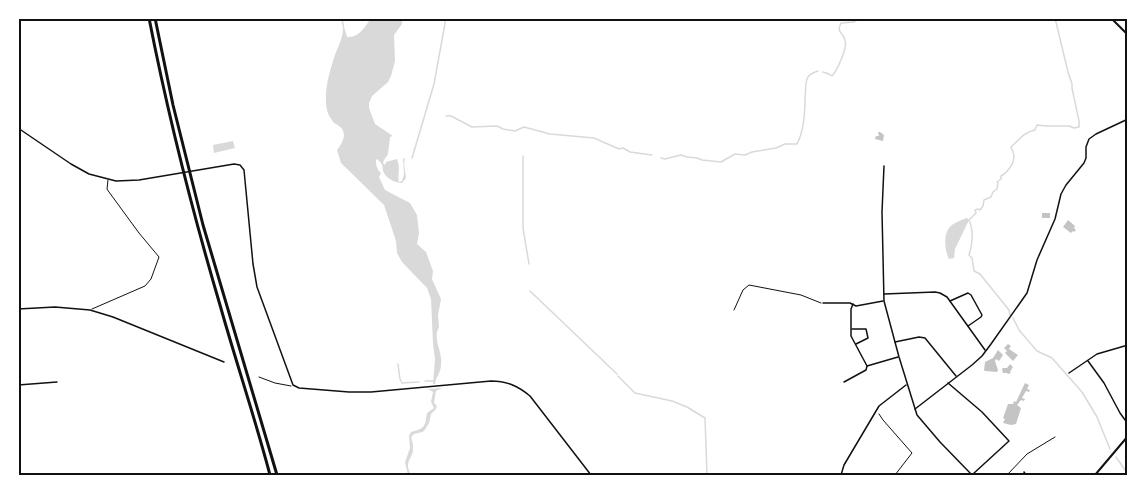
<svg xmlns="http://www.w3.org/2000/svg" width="1146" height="493" font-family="Inter,sans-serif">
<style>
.water{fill:#d9d9d9}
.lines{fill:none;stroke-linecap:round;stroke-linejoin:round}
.stream{stroke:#d9d9d9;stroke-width:1.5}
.building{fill:#c4c4c4}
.path{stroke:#111;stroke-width:1}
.service{stroke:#111;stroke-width:1}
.minor{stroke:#111;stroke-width:1.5}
.tertiary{stroke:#111;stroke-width:2}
.primary{stroke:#111;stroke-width:2}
.motorway{stroke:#111;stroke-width:3}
.neatline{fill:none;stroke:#111;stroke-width:2}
</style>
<rect width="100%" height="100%" fill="#fff"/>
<!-- water -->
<g class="water">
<path d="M371 18H402V24L394 35 395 61 391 76 388 82 372 96 369 103V108L375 124 393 136 390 137 388 154 384 160 383 163 385 165 386 162 397 159C401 169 397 176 399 182L402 181 404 174 403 158 405 159 404 163 406 178 402 183C396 183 387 179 384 173 381 166 385 166 377 159L376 160C376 166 377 169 381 173L379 177 385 190 410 203 417 215 419 233 417 244 426 252 433 271 432 279 441 299 438 315 439 327C432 339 443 351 441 365 441 372 436 377 435 384H433L435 359 433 344 431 299 427 288 402 262 397 253 396 241 384 205 341 163 337 150C343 143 348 132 339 126 335 123 334 124 332 120 328 116 326 108 326 102 325 89 329 74 333 61 336 50 342 41 343 30H345L347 37C359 38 365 27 371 18Z"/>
<path d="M233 141 235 148 214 153 213 145Z"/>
<path d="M967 218 969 220 955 249 954 258 949 259C945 251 943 236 949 228 953 223 961 220 967 218Z"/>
<path d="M442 388 436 391 434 403 437 406 436 409 431 414 429 423 424 431 422 432 414 434 411 437C412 440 413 443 413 447 414 459 403 460 411 475H408L405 462 410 448 409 436 411 432C426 428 425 426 427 413L434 408 431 402 433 392 428 389Z"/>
</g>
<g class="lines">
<!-- stream -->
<g class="stream">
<path d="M342 18 344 30"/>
<path d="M823 72 829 74 832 76C837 71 848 47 845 40 843 32 836 33 841 23L854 22 860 18"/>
<path d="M446 116H451L472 127 497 126 503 129 515 131 524 127 550 134 594 138 619 149 623 148 630 152 652 155"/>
<path d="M523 156V228L529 264"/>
<path d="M412 158 434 84 446 18"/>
<path d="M661 158 665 159 681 155 687 157 697 158 702 160 721 162 735 154 745 155 752 152 776 148 785 144H797C804 131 805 113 805 98 806 92 805 84 807 79 809 74 814 72 818 71"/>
<path d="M530 291 617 374"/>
<path d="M1010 315 1009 310 980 274 974 271 972 258 969 255C973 242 974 231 969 220L976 213 975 210 978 209 980 210 983 206 984 200 991 197 993 192 997 189 998 183 997 182 1001 179V176C1007 173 1014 164 1014 156 1014 153 1012 150 1011 147 1019 140 1024 132 1035 130L1037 125 1046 126H1069L1074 128 1079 127V121L1072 88V84L1068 72 1055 18"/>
<path d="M1013 318 1019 330 1037 351 1052 358 1082 392 1097 417 1110 449"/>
<path d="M398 364 400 379 402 383 419 382"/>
<path d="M618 376 635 393 672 401 687 407 705 418 707 475"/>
<path d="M425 381H433"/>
<path d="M1116 457 1128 474"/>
</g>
</g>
<!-- building -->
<g class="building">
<path d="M878 132H880L884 135 883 141 875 139 876 136H879Z"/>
<rect x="1042" y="213" width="8" height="5"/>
<path d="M1068 220 1075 226 1074 228 1076 230 1074 232 1073 231 1071 233 1063 227Z"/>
<path d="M1008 344 1011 346 1009 349 1018 355 1013 361 1005 353 1007 351 1004 348Z"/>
<path d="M998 350 1003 355 999 361 996 359 995 361 998 370 997 372 985 371 984 370 985 362 993 358Z"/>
<path d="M1010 364 1013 367 1010 372 1011 373 1008 374 1007 373H1003L1002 369 1003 368H1007Z"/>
<path d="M1025 383 1029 385 1027 389 1030 390 1029 392 1026 391 1022 398 1025 399 1024 401 1021 400 1017 405 1021 408 1016 424 1011 425 1003 423 1005 419 1003 418 1008 404H1013L1014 401 1016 402Z"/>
</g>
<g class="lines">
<!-- path -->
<path class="path" d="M879 414 883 420 912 453 895 475"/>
<!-- service -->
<g class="service">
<path d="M92 309 145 286 151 279 159 257 139 233 109 192 107 189 108 180"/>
<path d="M734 310 743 290 749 285 801 295 821 303"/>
<path d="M259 377 275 383 291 386"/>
<path d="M1007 475 1027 454 1055 437"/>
</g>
<!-- minor -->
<g class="minor">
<path d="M18 128 71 164 89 174 116 181 139 180 234 164 240 165 244 170 253 264 257 287 293 385 299 388 349 392H371L491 381C507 381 518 386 530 396L591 475"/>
<path d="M884 166 882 212 884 301 899 357 917 415 940 442 972 475"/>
<path d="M884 294 935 292 940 293 947 297 985 350"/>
<path d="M950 301 968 293 971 295 982 315 981 317 968 326"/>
<path d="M823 303H850L856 306 883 301"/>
<path d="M853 304 851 309V336L867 366"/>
<path d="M18 309 55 307 90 310 113 317 224 362"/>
<path d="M852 329H866L868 338 856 344"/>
<path d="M895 342 919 337 925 338 956 376"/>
<path d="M1088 361 1104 383 1120 413 1128 424"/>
<path d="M1069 373 1097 354 1128 345"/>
<path d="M844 382 866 370 867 366 898 357"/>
<path d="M948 383 982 412 1009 441 973 474"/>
<path d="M18 385 57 382"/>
<path d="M915 409 972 365 982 356 991 344 1027 293 1037 260 1055 219 1061 194 1066 185 1084 163 1086 158V147L1089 139 1096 134 1128 119"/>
<path d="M1024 472 1026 475"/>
<path d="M841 475 844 465 879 406 906 385"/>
</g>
<!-- tertiary -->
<path class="tertiary" d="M1095 475 1128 436"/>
<!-- primary -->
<path class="primary" d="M1111 18 1128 35"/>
<!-- motorway -->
<g class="motorway">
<path d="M149 18C168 115 192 210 220 305 236 362 255 418 270 475"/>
<path d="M155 18 173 105 203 225 277 475"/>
</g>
</g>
<!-- border -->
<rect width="1146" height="493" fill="none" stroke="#ffffff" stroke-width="39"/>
<rect x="20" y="20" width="1106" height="454" class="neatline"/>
</svg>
